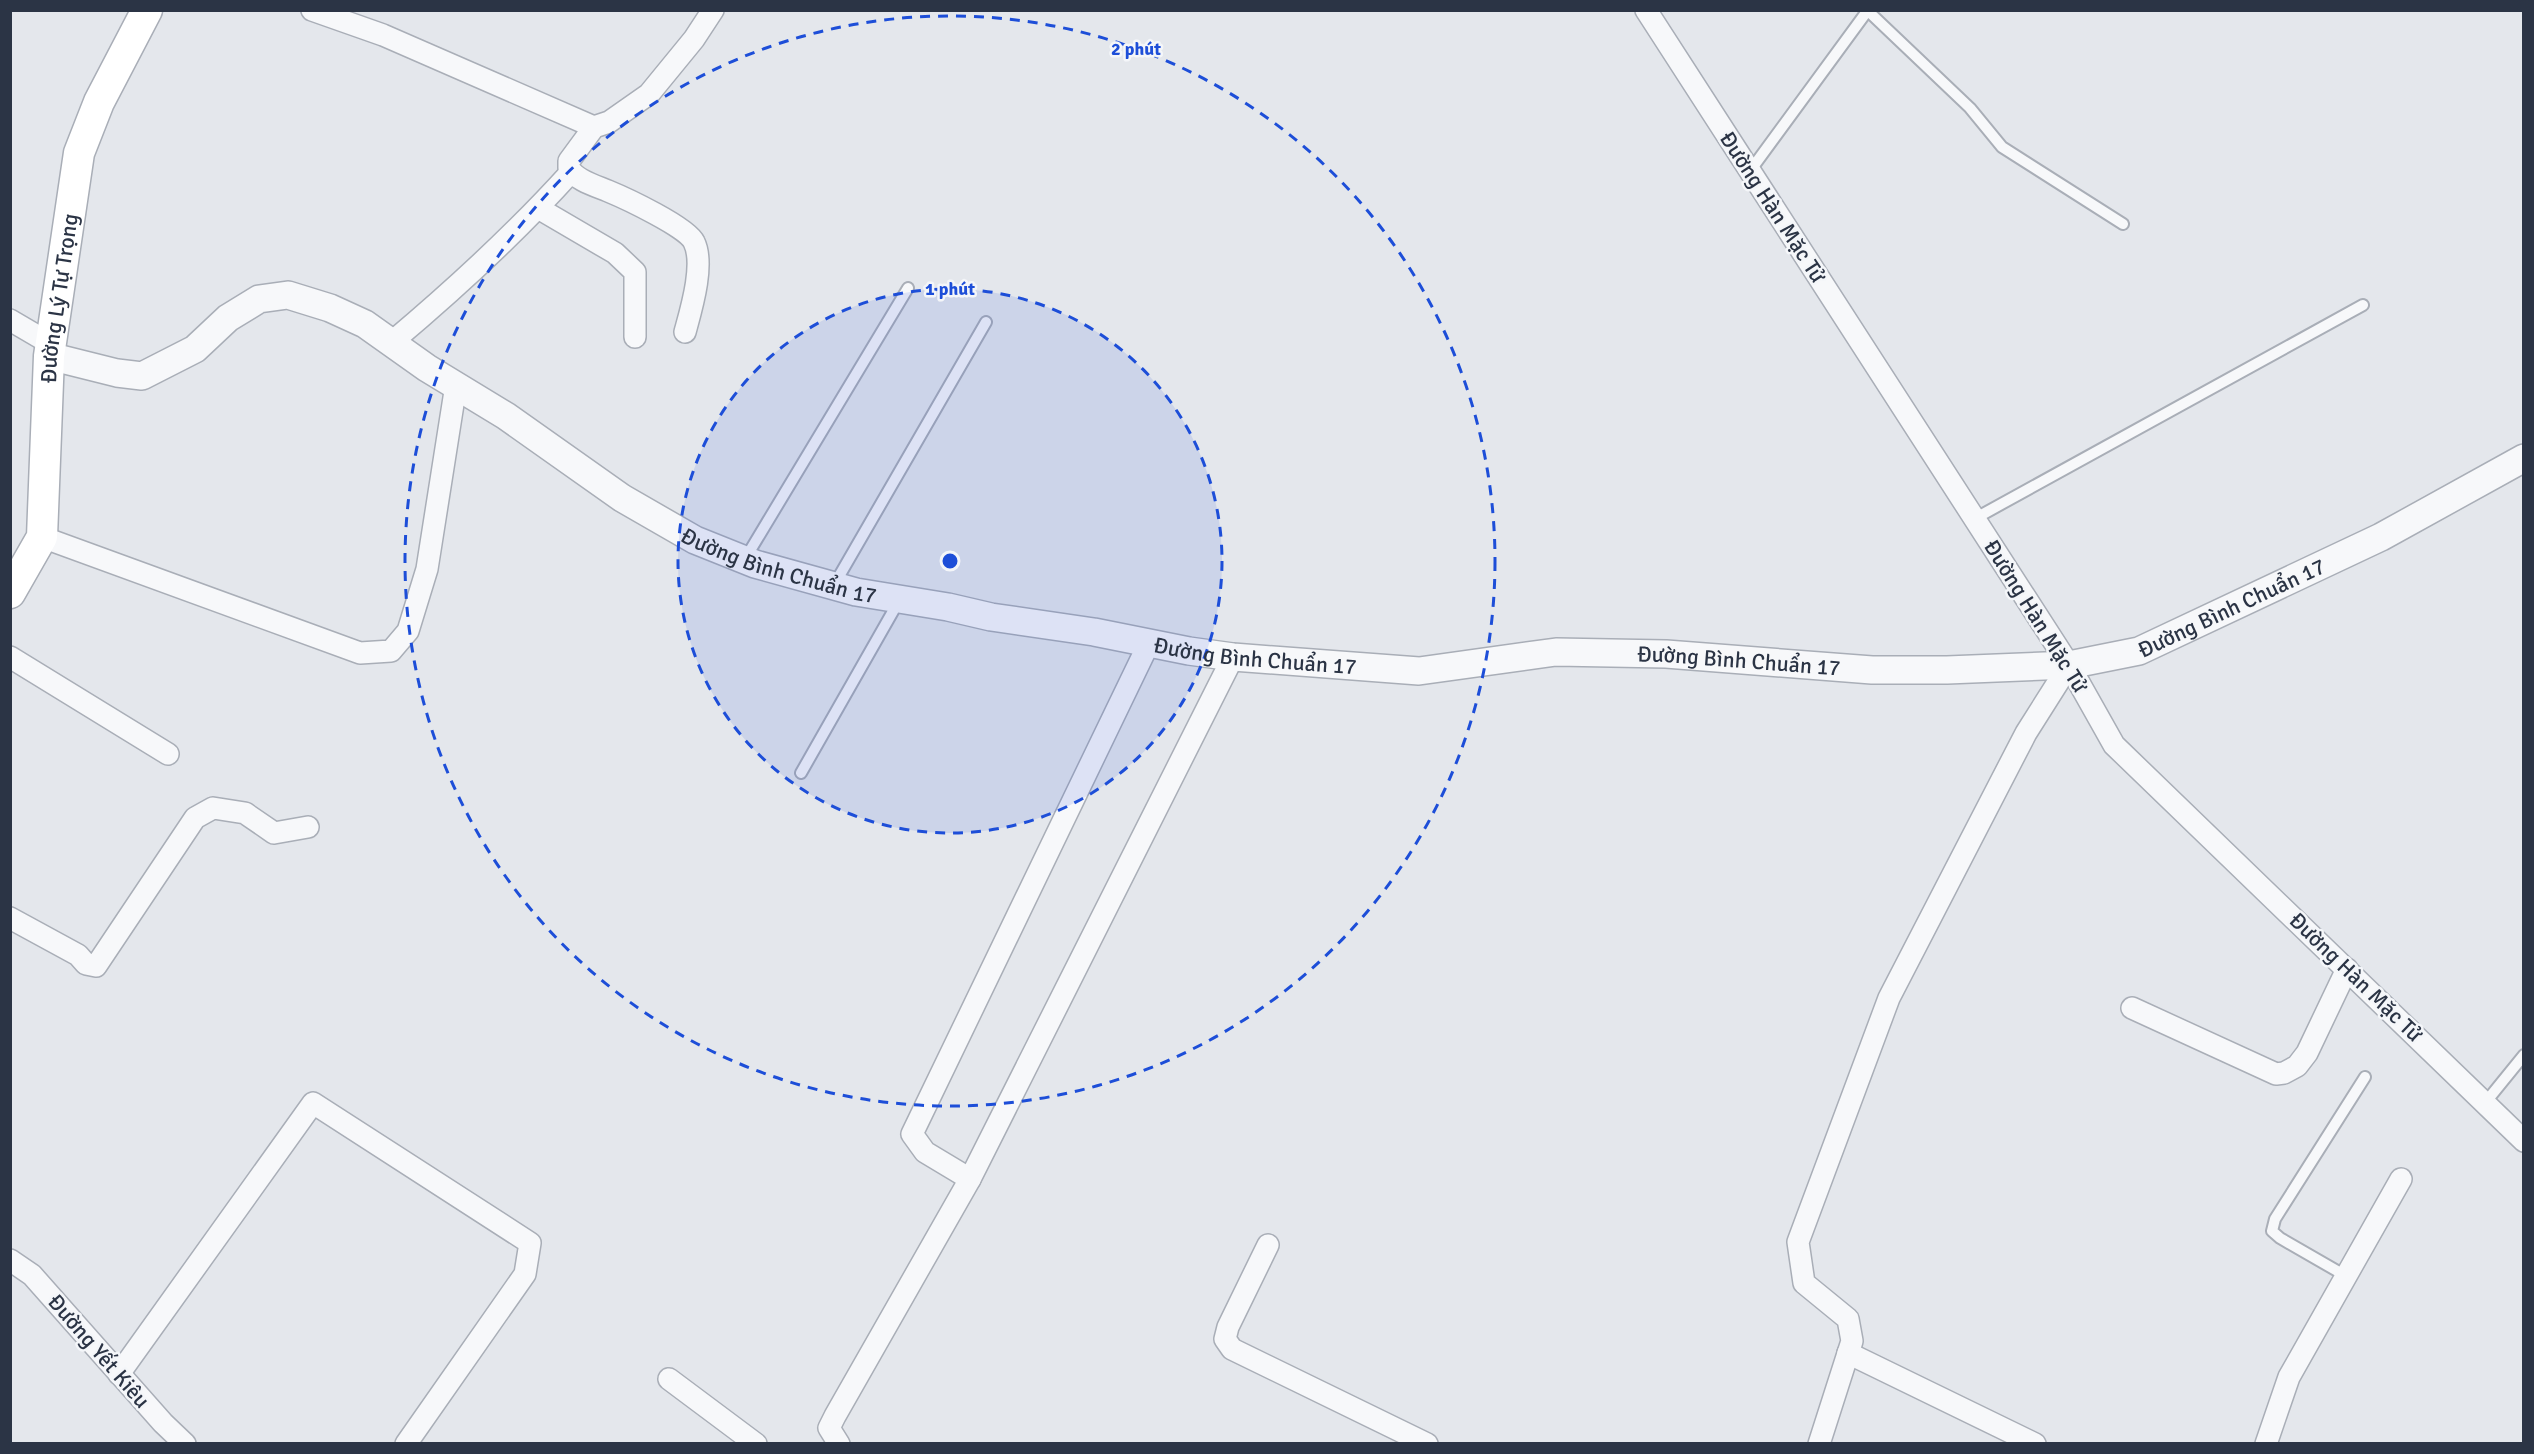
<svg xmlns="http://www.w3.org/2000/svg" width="2534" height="1454" font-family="Signika,sans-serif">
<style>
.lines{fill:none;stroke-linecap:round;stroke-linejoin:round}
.service-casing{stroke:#a9aeb7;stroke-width:14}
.minor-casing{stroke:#a9aeb7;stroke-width:24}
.tertiary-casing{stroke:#a9aeb7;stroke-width:30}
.secondary-casing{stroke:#a9aeb7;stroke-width:33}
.service{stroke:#f7f8fa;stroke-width:10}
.minor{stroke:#f7f8fa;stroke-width:21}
.tertiary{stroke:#f7f8fa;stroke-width:27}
.secondary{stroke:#fff;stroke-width:30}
.ring{fill:none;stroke:#1d4ed8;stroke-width:3;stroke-dasharray:10 8}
.labels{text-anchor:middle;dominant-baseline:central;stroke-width:5;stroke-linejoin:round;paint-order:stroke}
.street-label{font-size:22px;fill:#2b3445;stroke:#f4f6f9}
.centre{fill:#1d4ed8;stroke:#f4f6f9;stroke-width:3}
.ring-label{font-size:18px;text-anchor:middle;font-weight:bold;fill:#1d4ed8;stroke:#f4f6f9;stroke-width:5;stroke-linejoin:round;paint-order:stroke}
</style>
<rect width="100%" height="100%" fill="#e4e7ec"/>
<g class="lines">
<defs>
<g id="service">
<path d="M1868 11 1970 108 2002 147 2123 224"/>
<path d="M1750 171 1868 10"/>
<path d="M1974 519 2363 305"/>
<path d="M745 559 908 288"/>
<path d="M834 585 986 322"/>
<path d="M801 773 900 599"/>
<path d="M2485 1103 2524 1055"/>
<path d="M2346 1276 2280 1238 2272 1231 2275 1219 2365 1077"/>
</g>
<g id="minor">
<path d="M312 10 383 35 594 127"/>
<path d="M1646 10 2069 665 2114 745 2524 1141"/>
<path d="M538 208 615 253 635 272V337"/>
<path d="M10 320 51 344"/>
<path d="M685 332C691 310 705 264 694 242 687 227 625 198 608 191 596 186 575 180 569 168V161L594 127 609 122 649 94 694 39 713 10"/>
<path d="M392 342C455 289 515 234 571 172"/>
<path d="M42 537 360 653 391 651 408 631 427 569 456 385"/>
<path d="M10 657 168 754"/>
<path d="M10 918 78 955 86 964 96 966 195 818 213 808 245 813 274 833 308 827"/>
<path d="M2132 1008 2276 1074 2284 1073 2297 1066 2307 1053 2347 969"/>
<path d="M970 1179 925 1152 912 1134 1149 643"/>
<path d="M1268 1245 1228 1327 1225 1339 1232 1349 1427 1444"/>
<path d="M10 1260 32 1275 163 1423 185 1444"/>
<path d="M1848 1353 2035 1444"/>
<path d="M119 1374 313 1103 530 1243 525 1274 406 1444"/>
<path d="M669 1379 756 1444"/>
<path d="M839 1444 829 1428 835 1416 970 1179 1233 657"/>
<path d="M1819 1444 1852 1341 1848 1319 1804 1283 1798 1242 1889 998 2026 733 2069 665"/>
<path d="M2266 1444 2289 1377 2401 1179"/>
</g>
<g id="tertiary">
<path id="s1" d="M49 356 117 373 142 376 195 349 228 318 259 299 288 295 330 308 365 324 427 368 506 416 622 498 695 540 755 564 856 592 948 607 991 617 1094 632 1189 651 1233 657 1419 671 1556 652 1666 654 1872 670H1947L2069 665 2139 651 2381 537 2524 458"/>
</g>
<g id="secondary">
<path id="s2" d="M10 593 42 537 49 356 79 153 99 102 147 10"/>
</g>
</defs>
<!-- service casing -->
<use href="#service" class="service-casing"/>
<!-- minor casing -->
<use href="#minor" class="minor-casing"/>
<!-- tertiary casing -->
<use href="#tertiary" class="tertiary-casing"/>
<!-- secondary casing -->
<use href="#secondary" class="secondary-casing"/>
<!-- service -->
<use href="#service" class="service"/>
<!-- minor -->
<use href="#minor" class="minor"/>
<!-- tertiary -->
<use href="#tertiary" class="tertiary"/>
<!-- secondary -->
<use href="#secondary" class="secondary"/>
</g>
<!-- distance rings -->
<circle cx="950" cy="561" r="272" fill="#1d4ed8" fill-opacity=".12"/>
<g class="ring">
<circle cx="950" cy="561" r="272"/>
<circle cx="950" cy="561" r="545"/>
</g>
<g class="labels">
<!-- street labels -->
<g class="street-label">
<text transform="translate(1773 207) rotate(57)">Đường Hàn Mặc Tử</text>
<text stroke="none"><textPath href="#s2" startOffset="304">Đường Lý Tự Trọng</textPath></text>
<text stroke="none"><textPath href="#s1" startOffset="831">Đường Bình Chuẩn 17</textPath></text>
<text stroke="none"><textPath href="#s1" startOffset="2307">Đường Bình Chuẩn 17</textPath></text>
<text transform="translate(2036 616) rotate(58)">Đường Hàn Mặc Tử</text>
<text stroke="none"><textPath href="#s1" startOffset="1317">Đường Bình Chuẩn 17</textPath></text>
<text stroke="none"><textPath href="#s1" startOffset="1803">Đường Bình Chuẩn 17</textPath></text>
<text transform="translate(2356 977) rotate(44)">Đường Hàn Mặc Tử</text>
<text transform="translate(99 1351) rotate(49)">Đường Yết Kiêu</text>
</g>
</g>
<circle cx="950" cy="561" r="9" class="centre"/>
<g class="ring-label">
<text x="1136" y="55">2 phút</text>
<text x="950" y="295">1 phút</text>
</g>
<!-- border -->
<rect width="2534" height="1454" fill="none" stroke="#2b3445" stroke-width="24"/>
</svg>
